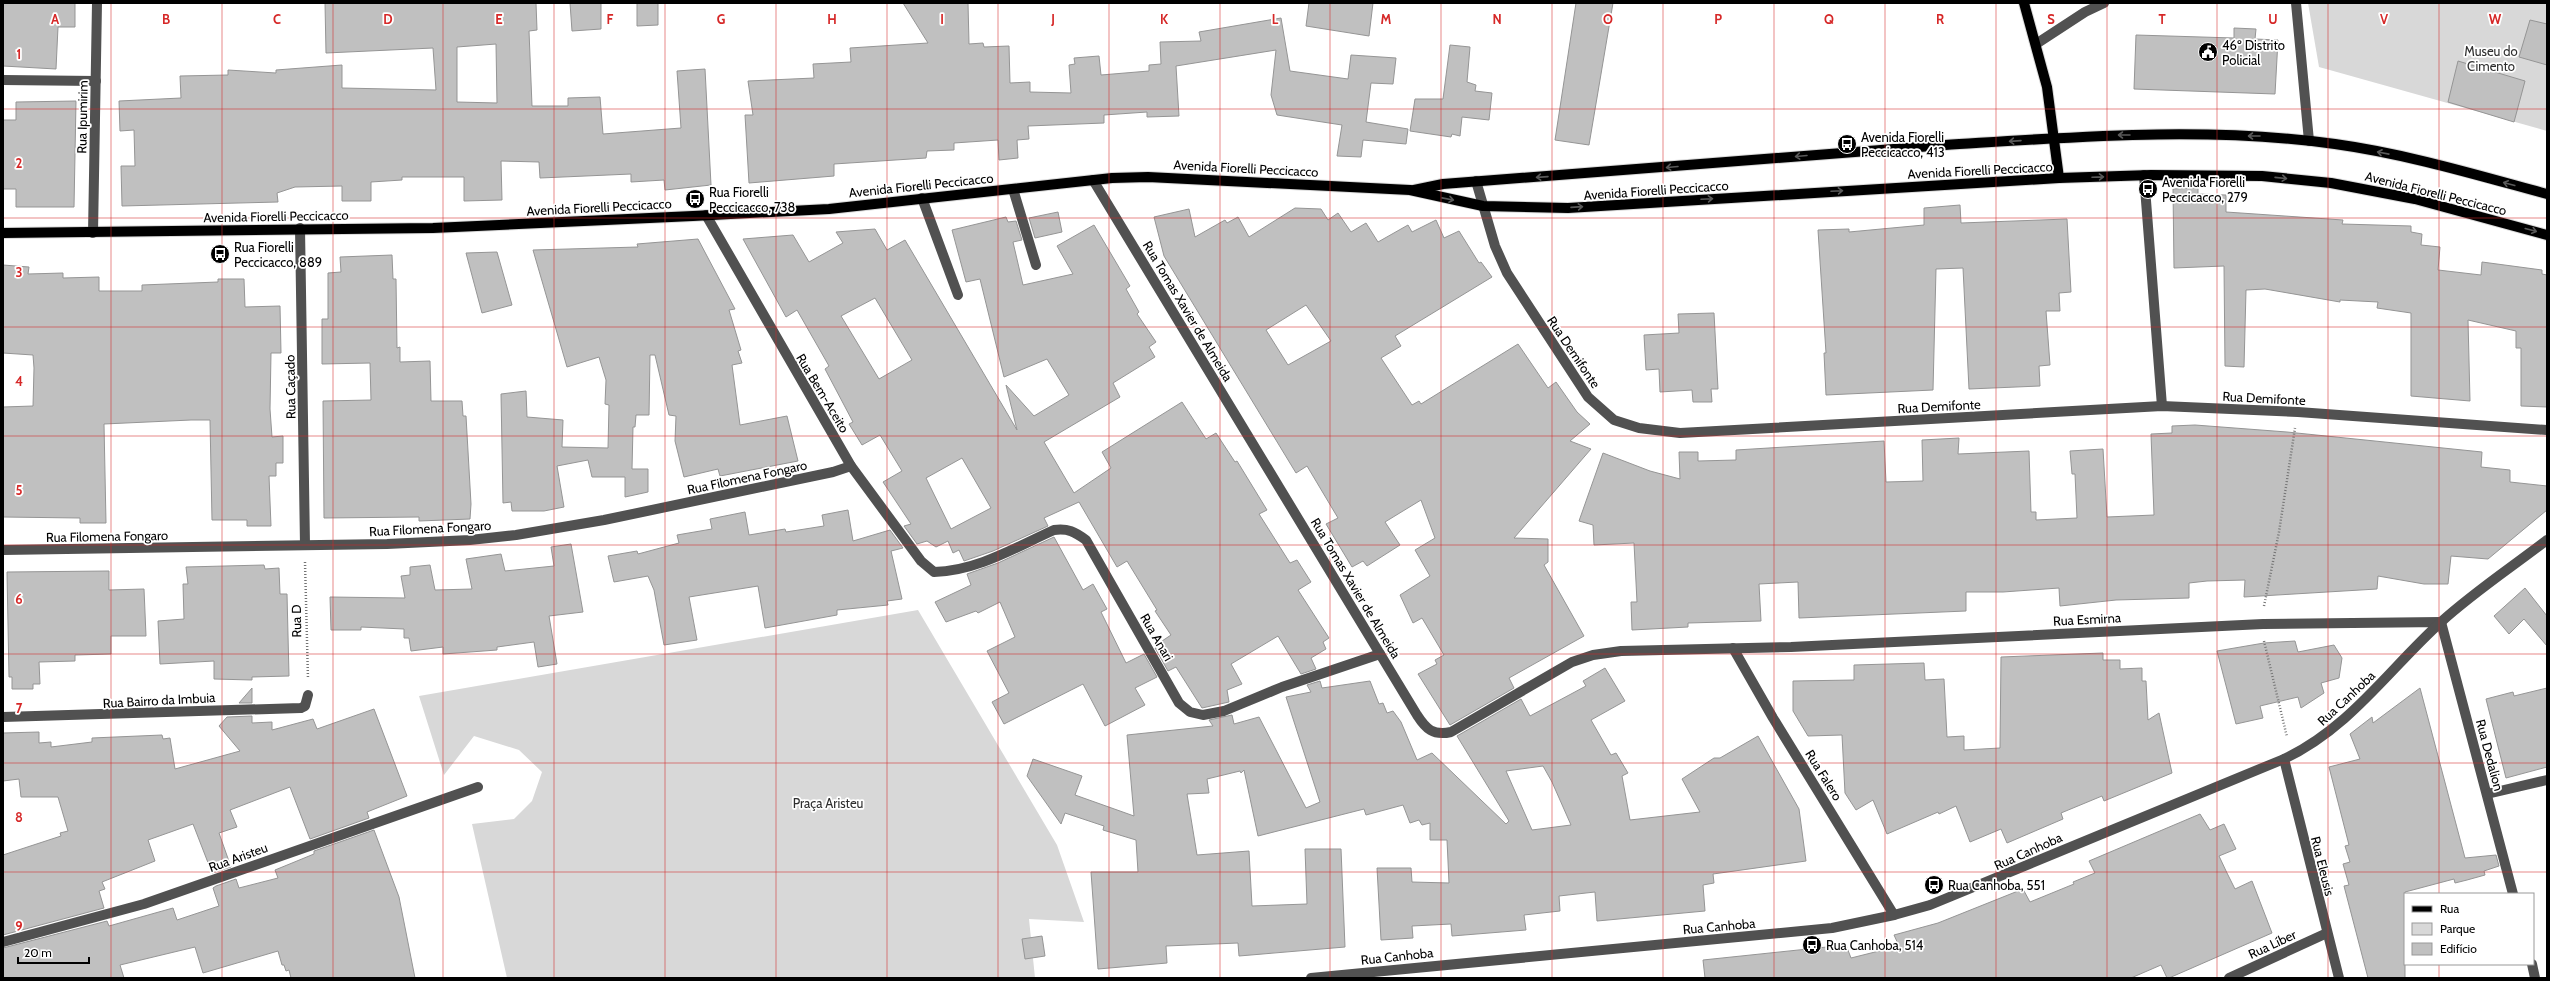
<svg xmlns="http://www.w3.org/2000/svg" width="2550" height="981" font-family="Cabin,sans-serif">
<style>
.green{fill:#d8d8d8}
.building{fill:#c0c0c0;stroke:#959595;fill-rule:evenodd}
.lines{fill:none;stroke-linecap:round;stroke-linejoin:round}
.major-casing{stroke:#dbdbdb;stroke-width:12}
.path{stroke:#737373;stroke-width:2.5;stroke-dasharray:1 2;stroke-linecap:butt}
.minor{stroke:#515151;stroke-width:10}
.major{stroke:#000;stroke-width:10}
.oneway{stroke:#595959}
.grid{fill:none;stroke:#d62828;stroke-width:1;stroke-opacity:0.55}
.labels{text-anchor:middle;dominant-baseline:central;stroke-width:3.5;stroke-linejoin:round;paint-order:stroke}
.poi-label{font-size:13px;fill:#000;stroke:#fff;text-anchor:start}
.park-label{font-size:13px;fill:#2f2f2f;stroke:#fff}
.street-label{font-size:13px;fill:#000;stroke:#fff}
.grid-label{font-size:13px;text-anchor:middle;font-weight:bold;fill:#d62828;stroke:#fff;stroke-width:3.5;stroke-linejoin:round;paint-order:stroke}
</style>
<rect width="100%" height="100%" fill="#fff"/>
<!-- green -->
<g class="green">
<path d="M2308 3H2547V131L2319 67Z"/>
<path d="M918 610 1057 845 1084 922 1029 919 1035 978H507L472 824 514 819 532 801 542 772 519 750 474 736 444 775 419 696Z"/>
</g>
<!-- building -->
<g class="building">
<path d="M3 3H75V27H58L56 69 3 66Z"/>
<path d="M325 3H536L537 30 529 31 532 106H568V98L600 97 603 134 681 128 677 71 705 69 711 185 665 190 664 180 631 182V174L540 178 539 162 501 161 502 200 464 201V177H402V180L371 182V201H342V186L295 187 277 193 278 202 122 206 121 166H135L134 130 120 131 119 101 181 98 180 76 228 75V70L276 73V70L342 65V88L436 90 433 48 326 53ZM496 44 497 103 457 102V47Z"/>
<path d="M570 3H601V29L572 31Z"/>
<path d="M637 3H658V25L637 26Z"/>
<path d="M903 3H968L969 44 983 43 984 47 1009 46 1010 83 1030 82V92L1071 93 1069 65 1075 64 1074 58 1099 56 1101 75 1149 71V65L1161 64 1160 42 1201 41 1199 32 1281 18 1290 71 1348 79 1351 55 1396 58 1393 84 1371 83 1366 122 1408 129 1406 144 1363 140 1361 157 1337 156 1342 125 1277 115 1271 95 1276 50 1176 66 1179 116 1147 117V112L1104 115V123L1028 126 1029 139 1017 140 1018 158 999 160 998 140 954 143V150L927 151 926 158 834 164V176L749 183 745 115H753L748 81 814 78 813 64 851 62 850 48 928 43Z"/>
<path d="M1309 3H1373L1369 36 1306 26Z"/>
<path d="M1576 3H1613L1589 145 1555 140Z"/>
<path d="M2530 20 2547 24V65L2519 57Z"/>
<path d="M2234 28 2256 29 2255 39 2278 40 2275 94 2134 89 2136 35 2234 38Z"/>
<path d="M1450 45 1470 47 1467 82 1476 85 1475 91 1492 93 1489 120 1462 117 1460 136 1452 134 1451 137 1410 131 1415 99H1443Z"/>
<path d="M2458 61 2525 81 2514 122 2448 102Z"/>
<path d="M76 101 74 207H16V189H3V120H16V102Z"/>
<path d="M2198 188V194L2226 195V212L2343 220 2342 224 2411 226V232L2422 234 2421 245 2440 247 2438 270 2481 275 2482 262 2542 270V274L2547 275V407L2521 406V348H2516V331L2468 320 2470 401 2411 396V313L2377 308 2378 302 2340 300V302L2265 289 2246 290 2244 367 2225 366 2224 266 2174 268 2173 189Z"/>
<path d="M1960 205 1961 223 2067 219 2071 292 2059 293 2060 311H2046L2050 365 2039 366 2040 386 1969 389 1963 268 1936 269 1933 390 1826 395 1824 353H1826L1818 230 1849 229V232L1924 225V208Z"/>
<path d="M1295 208 1321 209 1328 220 1338 213 1351 232 1366 223 1378 242 1408 225 1412 232 1436 220 1444 238 1459 231 1479 263 1481 262 1492 277 1395 336 1401 346 1381 358 1412 405 1419 401 1421 404 1518 344 1548 388 1556 382 1577 412 1590 424 1570 441 1591 449 1514 538 1548 539V562L1544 565 1584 636 1509 678 1514 688 1450 725 1418 674 1437 664 1435 660 1444 655 1422 618 1413 623 1400 595 1430 576 1415 550 1435 538 1421 500 1385 522 1400 545 1367 566 1363 561 1352 567 1326 524 1338 518 1307 466 1296 473 1164 256 1154 217 1189 209 1195 237 1225 220 1227 223 1238 217 1249 237ZM1306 305 1331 341 1288 365 1266 330Z"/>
<path d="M1058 212 1062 232 1035 238 1029 218Z"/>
<path d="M1006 217 1008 222 1016 221 1022 240 1013 242 1023 285 1073 274 1057 246 1094 225 1130 286 1126 289 1139 312 1137 314 1156 342 1149 347 1155 357 1113 383 1120 397 1044 442 1074 493 1111 468 1102 452 1182 402 1206 439 1216 433 1235 462 1237 461 1267 510 1259 514 1290 563 1297 560 1311 582 1298 590 1329 638 1323 642 1326 649 1311 658 1316 669 1301 674 1278 636 1231 664 1242 684 1227 690 1229 702 1202 708 1176 667 1168 671 1155 648 1164 644 1162 641 1171 635 1155 611 1157 610 1127 561 1117 567 1079 502 1044 518 1048 526 993 551 964 561 959 550 953 553 948 541 936 547 927 541 917 544 904 526 911 524 883 482 902 471 880 435 862 445 849 424 853 422 825 369 829 366 797 310 786 317 743 239 793 235 809 262 843 243 836 232 875 229 887 250 905 240 1017 430 1006 385 1034 416 1069 395 1047 359 1004 377 980 279 966 282 952 230ZM875 298 912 360 879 379 841 316ZM962 458 991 508 951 529 926 478Z"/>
<path d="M698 239 735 309 729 310 741 350 738 351 742 363 732 365 740 425 787 416 798 461 720 476 718 469 684 477 675 441 676 416 669 415 655 355H650L649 415H636L635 427H633L632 469H648V492L625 497V477H592L588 460 557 466 564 507 544 511H512L511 502 503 503 501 394 526 391 527 417 563 420 562 447 608 448 609 405 605 404 606 380 599 357 567 367 533 250 638 247 637 244Z"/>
<path d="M497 252 512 305 482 313 466 253Z"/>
<path d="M392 255 393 279H396L397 348 400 347V362L430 361 431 401H462L463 416H466L471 504 470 519 419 521V517L324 518 323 401 371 400 370 363 322 364V319H328V273L341 272 340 257Z"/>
<path d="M3 265 29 267 28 274 63 273V278L99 277V291H142V285L218 282V279H244L245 307 280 306 281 353H271L270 409 272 437 283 436V463H276V476H269L271 526H247V520H212L210 420H191L104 424 106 523H80V518L3 517V407L33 406 34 368 33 355 3 353Z"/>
<path d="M1714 313 1718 389H1711L1712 402H1693L1692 390 1660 392 1659 369 1646 370 1644 335 1679 333 1678 314Z"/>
<path d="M2195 425 2287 432 2482 452 2481 467 2510 470V482L2547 486V510L2488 559 2451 556 2448 584H2424L2378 576 2377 589 2244 597 2245 580 2207 581 2189 583V598L2116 600 2060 606 2059 588 2003 592H1966V611L1799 618 1798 582 1759 584 1761 621 1688 623V627L1632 630 1631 602H1637L1634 543 1594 545 1593 525 1579 521 1603 453 1650 471 1680 479 1679 452H1698V461L1736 460V450L1884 441 1886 482 1923 481 1922 440 1959 438 1958 454 2029 451 2031 512H2036V520L2077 518 2075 474H2072L2070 451 2103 449 2107 517 2154 515 2151 434 2172 433V426Z"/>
<path d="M848 510 853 541 890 530 903 548 891 551 902 599 887 601 888 605 837 610V615L765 628 758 586 689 597 697 640 664 645 654 590 648 576 614 582 608 556 637 551 638 554 679 543 677 535 712 529 710 519 745 512 749 535 785 529 786 532 824 526 822 515Z"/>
<path d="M1054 537 1083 590 1093 584 1107 609 1101 612 1126 663 1144 654 1157 677 1135 688 1145 705 1105 726 1083 684 1004 724 992 702 1009 693 987 651 1015 637 1000 602 978 613 976 611 946 622 935 602 971 585 967 574 998 563Z"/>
<path d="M571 544 583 612 549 616 557 664 538 667 534 642 497 647V650L443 654V647L411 651 409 638H404V629L361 627V630H331L330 597 405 598 401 576 410 575V567L430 565 435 590 472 589 466 559 501 554 505 571 554 566 551 547Z"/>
<path d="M264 565 265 569 279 568 280 594H287L289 676 252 677V680L214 679V661L160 664 158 621 184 619 183 584H188L186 567Z"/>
<path d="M109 571V590L144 589 146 636H111V654L75 655V661L39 662 40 684H33V689H12V677H9L7 572Z"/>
<path d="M2525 588 2547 616V646L2524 619 2509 634 2494 616Z"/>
<path d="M2295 641 2298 652 2334 645 2342 658 2339 678 2321 683 2324 693 2301 708 2298 697 2260 706 2263 718 2236 724 2217 651 2264 643Z"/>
<path d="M2103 653V660H2120V669L2142 668V681H2146L2148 720 2159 713 2172 773 2104 801 2102 796 2061 813 2063 819 2007 843 2001 829 1970 842 1956 806 1939 814 1938 812 1887 834 1873 800 1856 810 1845 793 1842 735 1808 736 1793 711V681L1854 680V665L1924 663 1925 680 1944 679 1947 737 1964 736V750L2000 748 2001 657Z"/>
<path d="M1605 668 1625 701 1591 720 1611 755 1616 753 1628 773 1622 776 1630 820 1700 812 1682 779 1714 758H1720L1758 736 1799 809 1806 861 1713 874 1714 883 1703 885 1705 911 1597 921 1595 892 1559 896 1560 911 1524 915 1526 930 1452 936 1451 924 1412 926 1413 938 1381 940 1377 868H1411L1412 882 1449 883 1447 840H1430V823L1422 825 1419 820 1410 823 1403 805 1366 815 1364 809 1258 836 1244 770 1241 773 1240 771 1207 779 1209 793 1187 794 1197 855 1249 851 1252 906 1307 904 1305 849H1341L1345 947 1239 956 1238 943 1166 946 1167 963 1098 969 1091 872H1138L1136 840 1103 830 1104 826 1065 813 1061 824 1027 776 1033 759 1082 776 1075 795 1134 816 1127 735 1213 726 1209 720 1232 715 1234 724 1259 717 1306 808 1320 802 1286 697 1311 692 1307 685 1320 681 1322 688 1370 681 1379 704 1383 703 1387 713 1393 711 1401 722 1417 760 1432 753 1506 824 1509 821 1457 736 1521 699 1530 716 1586 686 1583 681ZM1543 766 1552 782 1571 825 1532 830 1506 771Z"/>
<path d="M252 688V703H239Z"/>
<path d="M2420 688 2465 858 2496 855 2499 866 2484 871 2485 875 2467 880 2455 883 2454 879 2405 892V978H2368L2344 886 2349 885 2343 864 2350 862 2345 846 2349 845 2329 767 2360 759 2350 734 2372 717 2373 723Z"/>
<path d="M2547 688V767L2506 778 2486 699 2513 692 2514 696Z"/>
<path d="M374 709 407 796 367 812 369 818 310 839 290 787 230 810 237 827 219 833 231 867 212 873 193 824 148 840 155 861 102 882 105 889 99 891 104 908 3 935V855L61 836 60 833 68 831 58 797H21L19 779 3 781V733L39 732V743L51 742V747L92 742V738L162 735 163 739 170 738 175 769 240 751 219 726 227 717 252 716V723L272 722V730L313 719 317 729Z"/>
<path d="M2200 814 2210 830 2224 824 2236 849 2219 856 2227 873 2235 889 2252 881 2272 933 2169 978H2167L2161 965 2131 978H1705L1703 960 1846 945 1851 958 1899 946 1894 935 1938 923 2023 889 2030 902 2074 884 2073 882 2095 873 2089 861Z"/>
<path d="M374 830 399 897 415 978H291L289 970 286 971 284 965H282L278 951 203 973 195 947 120 965 124 978H3V948L107 921 109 926 173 908 177 920 219 906 213 888 216 886 236 879 239 888 278 878 275 870 314 854V851Z"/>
<path d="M1042 936 1045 956 1025 959 1022 939Z"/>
</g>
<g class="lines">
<defs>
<g id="major">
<path d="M2024 3 2047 87 2059 178"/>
<path d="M1414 190 1443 184C1610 171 1777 157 1945 145 2074 137 2206 126 2335 144 2407 154 2477 175 2547 194"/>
<path d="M3 233 433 228 693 216 829 209 1112 178 1148 177 1410 190 1483 206 1568 208 2059 178 2151 175 2262 176 2331 183 2415 199 2547 235"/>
</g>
</defs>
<!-- major casing -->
<use href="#major" class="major-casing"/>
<!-- path -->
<g class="path">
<path d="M305 562 308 679"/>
<path d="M2264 606 2279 532 2295 428"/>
<path d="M2264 641 2287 737"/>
</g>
<!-- minor -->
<g class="minor">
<path d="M2296 3 2309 141"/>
<path d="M2036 44 2085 12 2104 3"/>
<path d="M3 80 96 81"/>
<path d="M2144 175 2162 406"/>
<path d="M1093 180 1417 715C1426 729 1433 736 1451 732L1572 662 1593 655 1621 651 1791 647 2263 624 2441 622 2513 894"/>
<path d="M1476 181 1495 246 1507 273 1588 397 1614 420 1639 428 1680 433 2162 406 2298 412 2547 430"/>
<path d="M1013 189 1036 265"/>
<path d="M922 198 958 295"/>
<path d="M706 215 851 466 921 561 934 572C977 571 1016 547 1054 530 1068 528 1075 532 1086 540L1179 703 1190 712 1203 715 1224 711 1282 687 1380 654"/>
<path d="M300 228 305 545"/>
<path d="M93 233 97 3"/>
<path d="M3 550 387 544 470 540 516 535 604 520 833 472 851 466"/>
<path d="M1733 648 1773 718 1894 915"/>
<path d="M3 717 301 708 305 706 308 695"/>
<path d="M2284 759 2339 978"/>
<path d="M2487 794 2547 780"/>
<path d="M3 942 144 904 478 787"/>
<path d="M2532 964 2535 978"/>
<path d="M1311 978 1832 928 1894 915 1930 905 2284 759C2350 728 2389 669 2441 622 2474 592 2512 567 2547 540"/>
<path d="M2229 978 2327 933"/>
</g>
<!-- major -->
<use href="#major" class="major"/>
</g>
<!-- one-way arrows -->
<defs><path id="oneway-shaft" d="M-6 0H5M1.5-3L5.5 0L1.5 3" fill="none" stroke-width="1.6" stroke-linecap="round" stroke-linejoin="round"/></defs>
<g class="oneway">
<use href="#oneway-shaft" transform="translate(2124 135) rotate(-180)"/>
<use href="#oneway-shaft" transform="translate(2254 136) rotate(-180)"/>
<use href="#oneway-shaft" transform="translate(2015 141) rotate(176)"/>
<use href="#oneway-shaft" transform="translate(2383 153) rotate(-169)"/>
<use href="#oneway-shaft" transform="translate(1801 156) rotate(175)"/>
<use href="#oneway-shaft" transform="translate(1672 167) rotate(175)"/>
<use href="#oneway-shaft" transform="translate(1542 177) rotate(176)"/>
<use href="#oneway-shaft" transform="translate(2098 177) rotate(-2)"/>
<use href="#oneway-shaft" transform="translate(2281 178) rotate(6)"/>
<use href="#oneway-shaft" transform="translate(2509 184) rotate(-165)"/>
<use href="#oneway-shaft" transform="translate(1837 191) rotate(-3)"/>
<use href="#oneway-shaft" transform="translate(1448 199) rotate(11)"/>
<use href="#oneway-shaft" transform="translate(1707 199) rotate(-3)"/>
<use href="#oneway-shaft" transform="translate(1577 207) rotate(-4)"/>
<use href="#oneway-shaft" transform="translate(2531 230) rotate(15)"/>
</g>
<!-- grid -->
<path class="grid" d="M111 3V978M222 3V978M333 3V978M443 3V978M554 3V978M665 3V978M776 3V978M887 3V978M998 3V978M1109 3V978M1220 3V978M1330 3V978M1441 3V978M1552 3V978M1663 3V978M1774 3V978M1885 3V978M1996 3V978M2107 3V978M2217 3V978M2328 3V978M2439 3V894M3 109H2547M3 218H2547M3 327H2547M3 436H2547M3 545H2547M3 654H2547M3 763H2547M3 872H2547M2439 964V978"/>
<!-- icons -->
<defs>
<symbol id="civic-disc" viewBox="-11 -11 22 22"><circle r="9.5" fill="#000" stroke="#fff"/><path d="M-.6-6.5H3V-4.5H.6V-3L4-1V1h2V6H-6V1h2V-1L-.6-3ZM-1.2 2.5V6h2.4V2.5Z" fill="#fff"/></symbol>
<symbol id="bus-disc" viewBox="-11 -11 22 22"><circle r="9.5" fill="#000" stroke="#fff"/><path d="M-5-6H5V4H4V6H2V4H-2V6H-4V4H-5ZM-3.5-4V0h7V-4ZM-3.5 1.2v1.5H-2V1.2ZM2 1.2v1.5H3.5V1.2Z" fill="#fff"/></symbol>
</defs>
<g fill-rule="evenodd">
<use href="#civic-disc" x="2197" y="41" width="22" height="22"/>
<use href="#bus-disc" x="1836" y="133" width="22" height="22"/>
<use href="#bus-disc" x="2137" y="178" width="22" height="22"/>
<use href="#bus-disc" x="684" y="188" width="22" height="22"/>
<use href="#bus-disc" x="209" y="243" width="22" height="22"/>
<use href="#bus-disc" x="1923" y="874" width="22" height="22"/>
<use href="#bus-disc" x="1801" y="934" width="22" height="22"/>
</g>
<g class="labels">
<!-- poi labels -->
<g class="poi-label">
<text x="2222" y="45">46º Distrito<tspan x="2222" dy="15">Policial</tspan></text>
<text x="1861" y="137">Avenida Fiorelli<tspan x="1861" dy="15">Peccicacco, 413</tspan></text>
<text x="2162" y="182">Avenida Fiorelli<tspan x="2162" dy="15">Peccicacco, 279</tspan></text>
<text x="709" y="192">Rua Fiorelli<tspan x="709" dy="15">Peccicacco, 738</tspan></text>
<text x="234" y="247">Rua Fiorelli<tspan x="234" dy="15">Peccicacco, 889</tspan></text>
<text x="1948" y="885">Rua Canhoba, 551</text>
<text x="1826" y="945">Rua Canhoba, 514</text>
</g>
<!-- park labels -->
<g class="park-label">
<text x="2491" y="51">Museu do<tspan x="2491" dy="15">Cimento</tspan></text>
<text x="828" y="803">Praça Aristeu</text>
</g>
<!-- street labels -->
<g class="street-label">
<text transform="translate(82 117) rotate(-89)">Rua Ipumirim</text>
<text transform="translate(1246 168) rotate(3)">Avenida Fiorelli Peccicacco</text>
<text transform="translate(1980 170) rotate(-3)">Avenida Fiorelli Peccicacco</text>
<text transform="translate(921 185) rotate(-6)">Avenida Fiorelli Peccicacco</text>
<text transform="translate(1656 190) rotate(-4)">Avenida Fiorelli Peccicacco</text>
<text transform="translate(2436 193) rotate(14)">Avenida Fiorelli Peccicacco</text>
<text transform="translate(599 207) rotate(-3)">Avenida Fiorelli Peccicacco</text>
<text transform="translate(276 216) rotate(-1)">Avenida Fiorelli Peccicacco</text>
<text transform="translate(1188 311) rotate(59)">Rua Tomas Xavier de Almeida</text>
<text transform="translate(1574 352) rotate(56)">Rua Demifonte</text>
<text transform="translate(290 387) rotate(-91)">Rua Caçado</text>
<text transform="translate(823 393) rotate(59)">Rua Bem-Aceito</text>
<text transform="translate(2264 398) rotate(3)">Rua Demifonte</text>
<text transform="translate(1939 406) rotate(-3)">Rua Demifonte</text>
<text transform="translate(747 477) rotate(-12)">Rua Filomena Fongaro</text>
<text transform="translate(430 528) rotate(-3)">Rua Filomena Fongaro</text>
<text transform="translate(107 536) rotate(-1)">Rua Filomena Fongaro</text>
<text transform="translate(1356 588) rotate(59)">Rua Tomas Xavier de Almeida</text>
<text transform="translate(2087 619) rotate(-3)">Rua Esmirna</text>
<text transform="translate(296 621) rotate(-91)">Rua D</text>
<text transform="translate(1157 637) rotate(60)">Rua Anari</text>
<text transform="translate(2346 698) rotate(-43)">Rua Canhoba</text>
<text transform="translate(159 700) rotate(-3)">Rua Bairro da Imbuia</text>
<text transform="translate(2490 755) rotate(75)">Rua Dedalion</text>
<text transform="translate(1824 775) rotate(58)">Rua Falero</text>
<text transform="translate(2028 851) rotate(-24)">Rua Canhoba</text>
<text transform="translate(238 857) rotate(-20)">Rua Aristeu</text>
<text transform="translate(2323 866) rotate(76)">Rua Eleusis</text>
<text transform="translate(1719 926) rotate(-5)">Rua Canhoba</text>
<text transform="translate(2272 944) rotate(-25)">Rua Líber</text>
<text transform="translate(1397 956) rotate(-6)">Rua Canhoba</text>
</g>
</g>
<g class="grid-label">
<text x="55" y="24">A</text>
<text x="166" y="24">B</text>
<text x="277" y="24">C</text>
<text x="388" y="24">D</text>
<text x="499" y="24">E</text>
<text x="610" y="24">F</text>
<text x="721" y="24">G</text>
<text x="832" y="24">H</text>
<text x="942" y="24">I</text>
<text x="1053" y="24">J</text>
<text x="1164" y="24">K</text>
<text x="1275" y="24">L</text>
<text x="1386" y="24">M</text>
<text x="1497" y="24">N</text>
<text x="1608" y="24">O</text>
<text x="1718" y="24">P</text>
<text x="1829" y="24">Q</text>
<text x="1940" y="24">R</text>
<text x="2051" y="24">S</text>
<text x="2162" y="24">T</text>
<text x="2273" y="24">U</text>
<text x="2384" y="24">V</text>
<text x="2495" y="24">W</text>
<text x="19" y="59">1</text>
<text x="19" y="168">2</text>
<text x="19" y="277">3</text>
<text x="19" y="386">4</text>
<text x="19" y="495">5</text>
<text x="19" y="604">6</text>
<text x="19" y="713">7</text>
<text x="19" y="822">8</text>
<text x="19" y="931">9</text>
</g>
<!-- border -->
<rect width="2550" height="981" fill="none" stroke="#000000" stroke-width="8"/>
<!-- legend -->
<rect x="2404" y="893" width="130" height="72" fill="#ffffff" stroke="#999999"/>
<rect x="2412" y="906" width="20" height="6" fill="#000000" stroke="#999999"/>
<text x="2440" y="913" font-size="12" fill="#000000">Rua</text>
<rect x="2412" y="923" width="20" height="12" fill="#d8d8d8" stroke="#999999"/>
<text x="2440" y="933" font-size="12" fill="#000000">Parque</text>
<rect x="2412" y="943" width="20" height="12" fill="#c0c0c0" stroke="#999999"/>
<text x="2440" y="953" font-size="12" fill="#000000">Edifício</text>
<!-- scale -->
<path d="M18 957v6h71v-6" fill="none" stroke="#000000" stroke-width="2"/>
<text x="24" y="957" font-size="12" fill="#000000" stroke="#ffffff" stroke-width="3" paint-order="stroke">20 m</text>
</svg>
